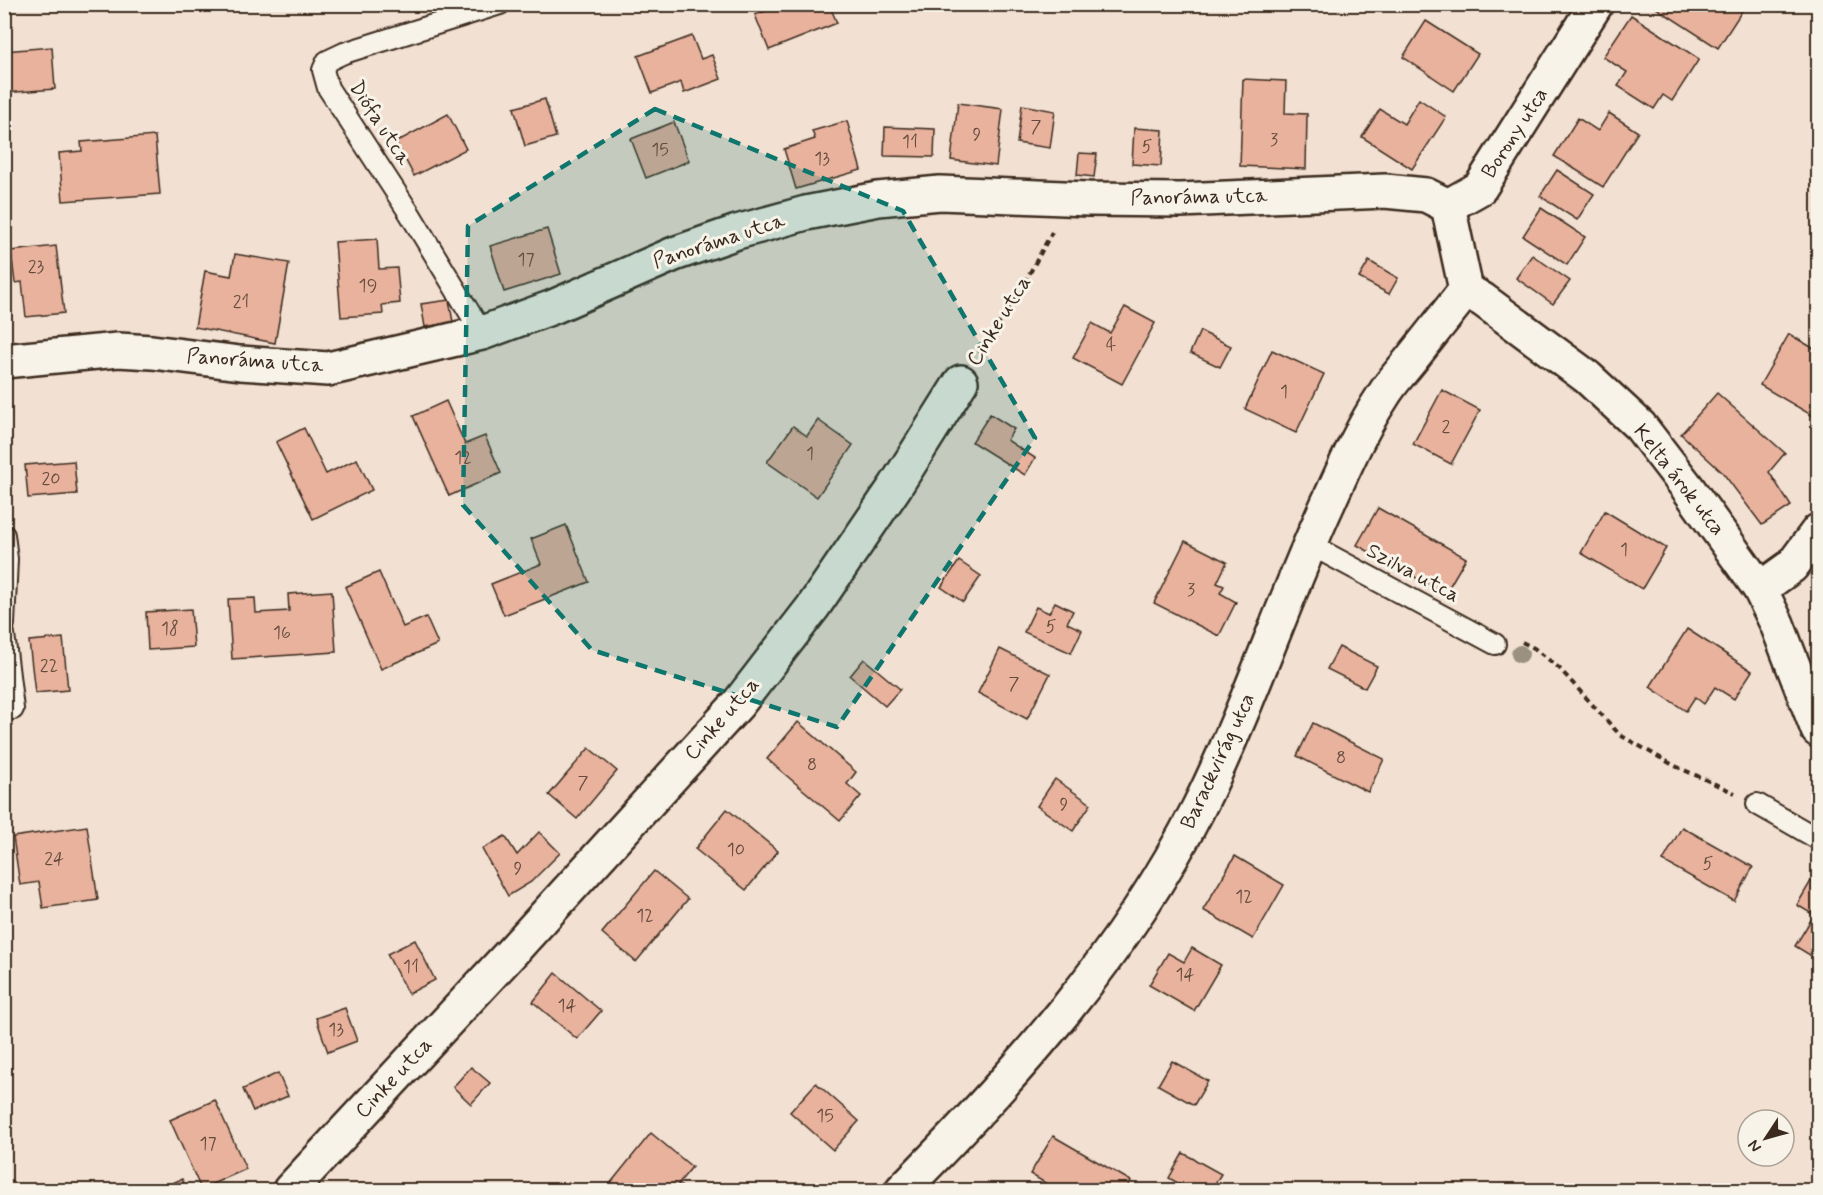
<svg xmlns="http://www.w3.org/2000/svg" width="1823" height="1195" font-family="Mynerve,sans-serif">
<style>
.building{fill:#e8b29d;stroke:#3b2a1e;stroke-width:1.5}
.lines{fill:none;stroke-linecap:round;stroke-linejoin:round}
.lane-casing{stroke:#3b2a1e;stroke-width:24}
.street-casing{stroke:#3b2a1e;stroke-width:38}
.path{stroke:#3b2a1e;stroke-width:4;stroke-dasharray:6 4.5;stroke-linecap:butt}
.lane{stroke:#f7f3e8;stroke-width:20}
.street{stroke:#f7f3e8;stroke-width:33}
.tree{fill:#9a917f}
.marked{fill:#0f766e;fill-opacity:0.2;stroke:#0f766e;stroke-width:4.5;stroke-dasharray:12 8;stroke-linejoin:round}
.labels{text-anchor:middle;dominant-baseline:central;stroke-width:6;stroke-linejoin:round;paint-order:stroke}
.number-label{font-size:18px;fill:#664c3e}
.street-label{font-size:21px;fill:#3b2a1e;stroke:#f7f3e8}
</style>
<rect width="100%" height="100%" fill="#f2e0d2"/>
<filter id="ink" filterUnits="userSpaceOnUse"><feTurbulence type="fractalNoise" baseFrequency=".0167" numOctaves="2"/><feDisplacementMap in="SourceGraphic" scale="12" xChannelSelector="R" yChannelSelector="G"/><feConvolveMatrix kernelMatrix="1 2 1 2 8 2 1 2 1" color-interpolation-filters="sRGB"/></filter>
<g filter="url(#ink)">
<!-- building -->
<g class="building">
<path d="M775 4H829L837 23 769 50 755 15 776 7Z"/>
<path d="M1650 4H1731L1742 11 1718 48Z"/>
<path d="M1631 15 1699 59 1672 101 1663 95 1654 109 1618 86 1627 72 1603 57Z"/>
<path d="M1426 21 1478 54 1454 91 1403 57Z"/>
<path d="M692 36 701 59 712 55 721 79 684 93 681 82 652 93 638 56Z"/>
<path d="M52 47 55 89 4 93V51Z"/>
<path d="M1243 79 1286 81 1285 113 1307 114 1306 169 1240 166Z"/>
<path d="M545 99 556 137 525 146 514 108Z"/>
<path d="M1419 99 1446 117 1412 169 1362 137 1380 109 1404 124Z"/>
<path d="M958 103 1003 109 996 166 951 160Z"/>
<path d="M1022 105 1055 111 1050 148 1017 143Z"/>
<path d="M1609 113 1638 132 1603 187 1554 156 1578 118 1598 131Z"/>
<path d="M448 114 466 149 414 176 396 142Z"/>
<path d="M847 121 861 170 796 189 784 149 815 139 812 131Z"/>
<path d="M674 122 689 161 646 178 631 139Z"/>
<path d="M885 127 935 129 934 157 884 156Z"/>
<path d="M1134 128 1163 130 1161 166 1132 164Z"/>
<path d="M155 136 160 194 63 201 59 153 82 151 81 142Z"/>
<path d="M1079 153 1097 154 1094 177 1077 175Z"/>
<path d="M1557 170 1594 194 1577 220 1540 196Z"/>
<path d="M1541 208 1585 237 1567 265 1523 236Z"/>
<path d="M547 229 561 274 504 292 490 246Z"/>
<path d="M377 239 379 269 397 268 400 303 382 305 383 314 341 317 335 242Z"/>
<path d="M56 246 64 313 26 317 22 282 15 283 11 251Z"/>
<path d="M235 254 289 263 275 343 195 327 205 271 231 276Z"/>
<path d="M1532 255 1570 281 1553 304 1516 278Z"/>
<path d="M1369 261 1398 278 1389 294 1359 278Z"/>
<path d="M449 300 453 322 425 327 421 304Z"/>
<path d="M1125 307 1155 323 1122 384 1073 358 1092 323 1110 333Z"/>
<path d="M1200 331 1231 346 1220 367 1190 353Z"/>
<path d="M1789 334 1818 351V419L1760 385Z"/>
<path d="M1272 350 1324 374 1296 433 1245 409Z"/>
<path d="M1442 390 1480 410 1451 464 1413 444Z"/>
<path d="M1717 393 1785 453 1769 472 1791 506 1762 525 1723 473 1681 434Z"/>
<path d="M446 401 465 444 485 436 501 473 449 496 413 416Z"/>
<path d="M990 414 1014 429 1007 440 1035 458 1025 475 972 442Z"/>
<path d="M818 420 853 445 817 497 767 462 793 426 807 436Z"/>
<path d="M304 428 326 474 357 459 372 490 313 519 276 442Z"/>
<path d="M74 461 77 494 28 498 25 465Z"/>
<path d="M1378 508 1466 558 1445 594 1357 545Z"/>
<path d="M1605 511 1666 548 1642 589 1581 553Z"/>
<path d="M566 525 589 582 504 615 491 584 541 564 531 539Z"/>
<path d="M1185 541 1227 562 1217 583 1224 586 1220 593 1236 602 1219 636 1154 603Z"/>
<path d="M959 561 981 576 963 602 941 587Z"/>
<path d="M379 572 403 627 426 617 438 644 381 669 345 587Z"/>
<path d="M332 591 336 652 232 659 228 599 255 598 256 613 289 611 288 594Z"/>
<path d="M1055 602 1073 611 1067 623 1082 630 1071 653 1024 632 1036 607 1049 613Z"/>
<path d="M191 609 194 647 148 650 146 612Z"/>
<path d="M1687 629 1752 671 1734 699 1715 687 1704 704 1695 697 1686 711 1650 687Z"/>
<path d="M63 638 68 690 35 693 29 641Z"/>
<path d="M1339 647 1377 666 1365 688 1327 669Z"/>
<path d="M1000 649 1050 674 1027 719 978 693Z"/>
<path d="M864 659 900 689 885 706 850 676Z"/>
<path d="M798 722 856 772 847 784 861 796 840 821 767 759Z"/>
<path d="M1313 723 1384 759 1368 792 1297 756Z"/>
<path d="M589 748 617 771 577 819 549 795Z"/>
<path d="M1055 779 1091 804 1073 831 1037 806Z"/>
<path d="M727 809 778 851 746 890 695 849Z"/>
<path d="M87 826 98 900 43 908 39 882 20 885 13 837Z"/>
<path d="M1682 827 1753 867 1734 901 1663 861Z"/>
<path d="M539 832 560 853 531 882 508 896 482 849 505 836 517 855Z"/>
<path d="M1235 856 1284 885 1253 939 1203 910Z"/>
<path d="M654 871 688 899 636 962 602 933Z"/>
<path d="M1811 881 1818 885V960L1795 946 1814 915 1797 905Z"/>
<path d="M415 940 435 980 408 994 387 954Z"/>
<path d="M1192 948 1221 965 1194 1011 1149 985 1168 953 1184 962Z"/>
<path d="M556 973 601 1011 577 1039 533 1002Z"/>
<path d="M345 1008 357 1041 328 1052 316 1018Z"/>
<path d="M1172 1061 1208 1081 1194 1105 1158 1085Z"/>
<path d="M471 1067 490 1083 471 1104 453 1087Z"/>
<path d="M278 1073 288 1096 253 1111 243 1089Z"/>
<path d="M816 1083 859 1121 833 1150 790 1112Z"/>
<path d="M215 1100 246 1169 201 1189 170 1120Z"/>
<path d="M651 1133 692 1167 678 1184 686 1190H605Z"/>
<path d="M1053 1136 1131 1181 1125 1190H1057L1030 1174Z"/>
<path d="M1183 1153 1221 1174 1211 1190H1190L1169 1178Z"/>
<path d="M182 1179 187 1190H155Z"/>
</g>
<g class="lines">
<defs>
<g id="lane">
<path d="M482 333 410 214 328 88 323 70 327 61 344 53 500 4"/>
<path d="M4 535 7 559 4 624"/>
<path d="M1309 544 1495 644"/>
<path d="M4 634 13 709"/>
<path d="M1757 804 1818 839"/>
</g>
<g id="street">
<path d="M1448 206 1480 188 1596 4"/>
<path d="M1448 206 1466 290"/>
<path d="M1466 290 1483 300 1587 377 1640 426 1687 487 1760 589 1777 624 1818 730"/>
<path d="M4 361 118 350 152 352 240 363 328 369 482 333 553 307 674 254 737 232 806 213 878 199 940 193 1088 199 1180 200 1385 191 1426 195 1448 206"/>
<path d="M1760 589 1792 566 1818 531"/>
<path d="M290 1190 511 953 738 704 813 607 895 487 961 382"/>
<path d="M902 1190C1015 1076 1125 953 1198 809 1248 709 1282 603 1329 501 1345 466 1361 429 1383 396 1390 384 1400 373 1409 362 1428 338 1447 314 1466 290"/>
</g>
</defs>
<!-- lane casing -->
<use href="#lane" class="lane-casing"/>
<!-- street casing -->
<use href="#street" class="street-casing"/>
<!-- path -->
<g class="path">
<path d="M980 354 1026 280 1052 232"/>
<path d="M1522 642 1534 648 1559 668 1620 735 1673 765 1735 793"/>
</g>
<!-- lane -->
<use href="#lane" class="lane"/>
<!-- street -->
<use href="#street" class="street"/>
</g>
<!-- trees -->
<circle class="tree" cx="1520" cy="654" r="9"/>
</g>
<!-- marked area -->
<path class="marked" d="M655 109 903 211 1035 438 837 727 592 650 463 505 468 226Z"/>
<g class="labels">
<!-- number labels -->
<g class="number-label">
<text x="1036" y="127">7</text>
<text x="977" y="135">9</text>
<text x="1274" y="140">3</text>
<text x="910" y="142">11</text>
<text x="1147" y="147">5</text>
<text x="660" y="150">15</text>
<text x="822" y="159">13</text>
<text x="526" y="260">17</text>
<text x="36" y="267">23</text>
<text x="368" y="286">19</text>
<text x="241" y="302">21</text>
<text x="1111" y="345">4</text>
<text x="1284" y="392">1</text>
<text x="1446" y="427">2</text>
<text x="810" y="454">1</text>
<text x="463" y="458">12</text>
<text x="51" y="479">20</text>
<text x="1624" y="550">1</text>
<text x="1191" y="590">3</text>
<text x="1051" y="627">5</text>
<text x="170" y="629">18</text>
<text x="282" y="633">16</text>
<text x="49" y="666">22</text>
<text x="1014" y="684">7</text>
<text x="1341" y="758">8</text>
<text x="812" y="765">8</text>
<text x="583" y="783">7</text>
<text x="1064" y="805">9</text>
<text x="736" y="850">10</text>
<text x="54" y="859">24</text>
<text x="1708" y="864">5</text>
<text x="518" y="869">9</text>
<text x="1244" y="897">12</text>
<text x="645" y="916">12</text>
<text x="411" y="967">11</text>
<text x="1185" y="975">14</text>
<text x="567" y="1006">14</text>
<text x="336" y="1030">13</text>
<text x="825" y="1116">15</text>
<text x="208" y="1144">17</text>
</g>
<!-- street labels -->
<g class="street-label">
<text transform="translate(380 123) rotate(57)">Diófa utca</text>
<text transform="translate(1515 133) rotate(-57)">Borony utca</text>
<text transform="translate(1199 197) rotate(-1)">Panoráma utca</text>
<text transform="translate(719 241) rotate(-18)">Panoráma utca</text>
<text transform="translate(999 321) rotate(-58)">Cinke utca</text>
<text transform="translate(255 361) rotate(4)">Panoráma utca</text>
<text transform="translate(1679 480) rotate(52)">Kelta árok utca</text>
<text transform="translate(1413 573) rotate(28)">Szilva utca</text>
<text transform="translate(722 719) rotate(-49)">Cinke utca</text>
<text transform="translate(1218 761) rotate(-65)">Barackvirág utca</text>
<text transform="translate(394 1078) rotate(-47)">Cinke utca</text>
</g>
</g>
<!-- margin -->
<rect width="1823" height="1195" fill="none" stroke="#f7f3e8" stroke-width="24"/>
<rect x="12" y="12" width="1799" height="1171" fill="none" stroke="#3b2a1e" stroke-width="2" filter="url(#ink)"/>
<!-- north arrow -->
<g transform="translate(1766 1138) rotate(234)"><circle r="28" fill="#f7f3e8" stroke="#aca397" stroke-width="1.5"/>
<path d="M0-4.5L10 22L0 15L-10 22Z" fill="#3b2a1e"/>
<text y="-9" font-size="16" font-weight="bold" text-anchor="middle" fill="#3b2a1e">N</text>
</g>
</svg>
